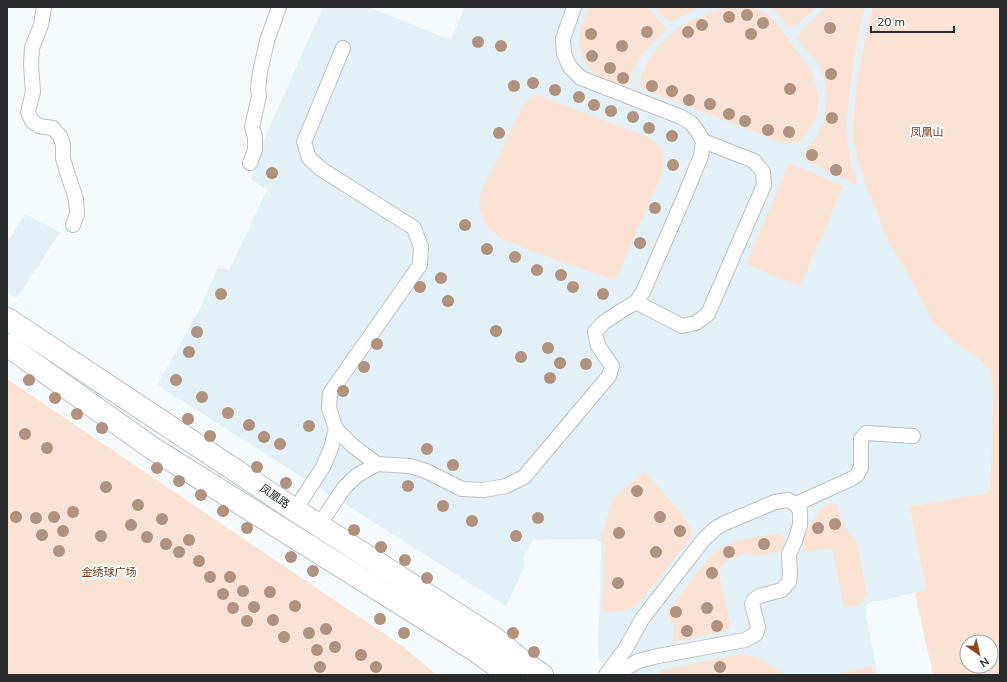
<svg xmlns="http://www.w3.org/2000/svg" width="1007" height="682" font-family="Mulish,'Noto Sans SC',sans-serif">
<style>
.built{fill:#e3f1f7}
.green{fill:#fae2d5;fill-rule:evenodd}
.lines{fill:none;stroke-linecap:round;stroke-linejoin:round}
.lane-casing{stroke:#bdc2c4;stroke-width:16}
.secondary-casing{stroke:#bdc2c4;stroke-width:24}
.lane{stroke:#fff;stroke-width:14}
.secondary{stroke:#fff;stroke-width:22}
.tree{fill:#b0927e}
.labels{text-anchor:middle;dominant-baseline:central;stroke-width:3.5;stroke-linejoin:round;paint-order:stroke}
.park-label{font-size:11px;fill:#783d16;stroke:#fff}
.street-label{font-size:11px;fill:#292b2c;stroke:#fff}
</style>
<rect width="100%" height="100%" fill="#f5fbfd"/>
<!-- built -->
<g class="built">
<path d="M323 7H368L451 40 465 7H872L856 84 852 140 864 181 888 241 903 265 965 350 977 357 990 369 993 392 990 492 909 507 926 590 881 601H873L867 604 866 616 878 675H619L598 659 601 543 596 539 533 540 523 558 524 568 506 606 157 385 200 308 218 268 229 270 267 190 251 179 263 142Z"/>
<path d="M25 214 60 232 17 298 7 293V243Z"/>
</g>
<!-- green -->
<g class="green">
<path d="M589 7H647L667 29 645 51 631 74 628 87C607 80 590 77 582 55 579 48 578 41 580 33 581 25 586 16 589 7Z"/>
<path d="M656 7H701L670 22 662 15Z"/>
<path d="M728 7H752L767 14 780 27 812 72 819 99 816 118 808 131 798 143 786 144 640 88 641 76 648 61 659 46 677 28 691 20 714 11Z"/>
<path d="M772 7H816L794 27 788 26Z"/>
<path d="M825 7H864V10L859 30 854 56 846 123 848 148 852 167 858 186 804 159C804 147 810 145 817 136 819 133 821 129 822 125 824 122 825 118 825 113 828 95 827 77 816 61 810 52 801 48 797 37 802 31 807 24 813 19 818 14 821 13 825 7Z"/>
<path d="M872 7H1000V675H933L915 593 926 589 909 507 990 492 993 392 990 369 977 357 965 350 933 323 903 265 888 241 864 181 852 140 856 84ZM967 642H991V666H967Z"/>
<path d="M538 95 647 137C667 147 665 156 661 176L615 281 505 241 490 230 484 221 479 209 480 195 521 109 529 97Z"/>
<path d="M789 163 843 186 800 287 746 264Z"/>
<path d="M7 379 401 645 432 671 436 675H7Z"/>
<path d="M644 472C653 481 690 521 691 531 691 533 691 535 691 537L641 601C627 612 620 612 602 612L604 544 600 538 613 500 617 495Z"/>
<path d="M832 503 836 504 839 513 841 522 857 543 867 595C861 605 856 606 844 608L832 548 802 552 803 542 808 529 816 516 823 507Z"/>
<path d="M771 534H778L784 537 785 547 781 551 758 556H753L748 553C736 557 723 559 719 572L730 624 728 629 725 631 672 642C672 638 674 635 674 632 675 625 670 618 667 612L706 562 717 550 732 542Z"/>
<path d="M741 654C759 656 771 665 785 675H656L662 670Z"/>
<path d="M872 666 874 675H833Z"/>
</g>
<g class="lines">
<defs>
<g id="lane">
<path d="M44 7 41 25 32 48 31 64 33 92 28 112 32 121 39 126 53 128 60 136 63 145V158L66 169 76 199 77 214 73 225"/>
<path d="M343 48 304 142 309 158 321 169 414 228 421 247 420 265 330 393 329 408 336 429 353 446 377 464 410 466 426 471 462 489 484 490 506 486 524 477 609 376 612 366 598 346 595 332 603 323 621 311 636 302 643 292 685 195 701 156 703 141 698 132 691 123 681 117 581 78 570 67 564 54 563 39 574 7"/>
<path d="M250 163 255 150V137L252 127 259 96 258 89 260 72 267 41 279 7"/>
<path d="M636 302 682 326 696 323 708 314 764 185 763 172 754 161 703 141"/>
<path d="M796 504 851 479 857 475 861 467V439L866 433 913 436"/>
<path d="M295 510 323 467 331 448 336 429"/>
<path d="M319 525 344 488 356 476 377 464"/>
<path d="M606 675 626 648 642 619 704 539 716 528 725 523 775 502 788 500 796 504 800 511V525L795 541 789 554 790 575 789 582 782 590 759 596 754 600 752 604 758 627 756 634 745 640 658 656 638 661 625 669 622 675"/>
</g>
<g id="secondary">
<path d="M7 319 295 510 494 638 523 662 542 675"/>
<path d="M7 345 152 448 475 650 509 675"/>
</g>
</defs>
<!-- lane casing -->
<use href="#lane" class="lane-casing"/>
<!-- secondary casing -->
<use href="#secondary" class="secondary-casing"/>
<!-- lane -->
<use href="#lane" class="lane"/>
<!-- secondary -->
<use href="#secondary" class="secondary"/>
</g>
<!-- trees -->
<g class="tree">
<circle cx="747" cy="15" r="6"/>
<circle cx="729" cy="17" r="6"/>
<circle cx="763" cy="23" r="6"/>
<circle cx="702" cy="25" r="6"/>
<circle cx="830" cy="28" r="6"/>
<circle cx="647" cy="32" r="6"/>
<circle cx="688" cy="32" r="6"/>
<circle cx="591" cy="34" r="6"/>
<circle cx="751" cy="34" r="6"/>
<circle cx="478" cy="42" r="6"/>
<circle cx="501" cy="46" r="6"/>
<circle cx="622" cy="46" r="6"/>
<circle cx="592" cy="56" r="6"/>
<circle cx="610" cy="68" r="6"/>
<circle cx="831" cy="74" r="6"/>
<circle cx="623" cy="78" r="6"/>
<circle cx="533" cy="83" r="6"/>
<circle cx="514" cy="86" r="6"/>
<circle cx="652" cy="86" r="6"/>
<circle cx="790" cy="89" r="6"/>
<circle cx="555" cy="90" r="6"/>
<circle cx="672" cy="91" r="6"/>
<circle cx="579" cy="97" r="6"/>
<circle cx="689" cy="100" r="6"/>
<circle cx="710" cy="104" r="6"/>
<circle cx="594" cy="105" r="6"/>
<circle cx="611" cy="111" r="6"/>
<circle cx="729" cy="114" r="6"/>
<circle cx="633" cy="117" r="6"/>
<circle cx="832" cy="118" r="6"/>
<circle cx="745" cy="121" r="6"/>
<circle cx="649" cy="128" r="6"/>
<circle cx="768" cy="130" r="6"/>
<circle cx="789" cy="132" r="6"/>
<circle cx="499" cy="133" r="6"/>
<circle cx="672" cy="136" r="6"/>
<circle cx="812" cy="155" r="6"/>
<circle cx="673" cy="165" r="6"/>
<circle cx="836" cy="170" r="6"/>
<circle cx="272" cy="173" r="6"/>
<circle cx="655" cy="208" r="6"/>
<circle cx="465" cy="225" r="6"/>
<circle cx="640" cy="243" r="6"/>
<circle cx="487" cy="249" r="6"/>
<circle cx="515" cy="257" r="6"/>
<circle cx="537" cy="270" r="6"/>
<circle cx="561" cy="275" r="6"/>
<circle cx="441" cy="278" r="6"/>
<circle cx="420" cy="287" r="6"/>
<circle cx="573" cy="287" r="6"/>
<circle cx="221" cy="294" r="6"/>
<circle cx="603" cy="294" r="6"/>
<circle cx="448" cy="301" r="6"/>
<circle cx="496" cy="331" r="6"/>
<circle cx="197" cy="332" r="6"/>
<circle cx="377" cy="344" r="6"/>
<circle cx="548" cy="348" r="6"/>
<circle cx="189" cy="352" r="6"/>
<circle cx="521" cy="357" r="6"/>
<circle cx="560" cy="363" r="6"/>
<circle cx="586" cy="364" r="6"/>
<circle cx="364" cy="367" r="6"/>
<circle cx="550" cy="378" r="6"/>
<circle cx="29" cy="380" r="6"/>
<circle cx="176" cy="380" r="6"/>
<circle cx="343" cy="391" r="6"/>
<circle cx="202" cy="397" r="6"/>
<circle cx="55" cy="398" r="6"/>
<circle cx="228" cy="413" r="6"/>
<circle cx="77" cy="414" r="6"/>
<circle cx="188" cy="419" r="6"/>
<circle cx="249" cy="425" r="6"/>
<circle cx="309" cy="426" r="6"/>
<circle cx="102" cy="428" r="6"/>
<circle cx="25" cy="434" r="6"/>
<circle cx="210" cy="436" r="6"/>
<circle cx="264" cy="437" r="6"/>
<circle cx="280" cy="444" r="6"/>
<circle cx="47" cy="448" r="6"/>
<circle cx="427" cy="449" r="6"/>
<circle cx="453" cy="465" r="6"/>
<circle cx="257" cy="467" r="6"/>
<circle cx="157" cy="468" r="6"/>
<circle cx="179" cy="481" r="6"/>
<circle cx="286" cy="483" r="6"/>
<circle cx="408" cy="486" r="6"/>
<circle cx="106" cy="487" r="6"/>
<circle cx="637" cy="491" r="6"/>
<circle cx="201" cy="495" r="6"/>
<circle cx="138" cy="505" r="6"/>
<circle cx="443" cy="506" r="6"/>
<circle cx="223" cy="511" r="6"/>
<circle cx="73" cy="512" r="6"/>
<circle cx="16" cy="517" r="6"/>
<circle cx="54" cy="517" r="6"/>
<circle cx="660" cy="517" r="6"/>
<circle cx="36" cy="518" r="6"/>
<circle cx="538" cy="518" r="6"/>
<circle cx="162" cy="519" r="6"/>
<circle cx="472" cy="521" r="6"/>
<circle cx="835" cy="524" r="6"/>
<circle cx="131" cy="525" r="6"/>
<circle cx="247" cy="528" r="6"/>
<circle cx="818" cy="528" r="6"/>
<circle cx="354" cy="530" r="6"/>
<circle cx="63" cy="531" r="6"/>
<circle cx="680" cy="531" r="6"/>
<circle cx="619" cy="533" r="6"/>
<circle cx="42" cy="535" r="6"/>
<circle cx="101" cy="536" r="6"/>
<circle cx="516" cy="536" r="6"/>
<circle cx="147" cy="537" r="6"/>
<circle cx="189" cy="540" r="6"/>
<circle cx="166" cy="544" r="6"/>
<circle cx="764" cy="544" r="6"/>
<circle cx="381" cy="547" r="6"/>
<circle cx="59" cy="551" r="6"/>
<circle cx="179" cy="552" r="6"/>
<circle cx="656" cy="552" r="6"/>
<circle cx="729" cy="552" r="6"/>
<circle cx="291" cy="557" r="6"/>
<circle cx="405" cy="560" r="6"/>
<circle cx="199" cy="561" r="6"/>
<circle cx="313" cy="571" r="6"/>
<circle cx="712" cy="573" r="6"/>
<circle cx="210" cy="577" r="6"/>
<circle cx="230" cy="577" r="6"/>
<circle cx="427" cy="578" r="6"/>
<circle cx="618" cy="583" r="6"/>
<circle cx="243" cy="591" r="6"/>
<circle cx="270" cy="592" r="6"/>
<circle cx="223" cy="594" r="6"/>
<circle cx="295" cy="606" r="6"/>
<circle cx="254" cy="607" r="6"/>
<circle cx="233" cy="608" r="6"/>
<circle cx="707" cy="608" r="6"/>
<circle cx="676" cy="612" r="6"/>
<circle cx="380" cy="619" r="6"/>
<circle cx="273" cy="620" r="6"/>
<circle cx="247" cy="621" r="6"/>
<circle cx="717" cy="626" r="6"/>
<circle cx="326" cy="629" r="6"/>
<circle cx="687" cy="631" r="6"/>
<circle cx="309" cy="633" r="6"/>
<circle cx="404" cy="633" r="6"/>
<circle cx="513" cy="633" r="6"/>
<circle cx="284" cy="637" r="6"/>
<circle cx="335" cy="647" r="6"/>
<circle cx="317" cy="650" r="6"/>
<circle cx="534" cy="652" r="6"/>
<circle cx="361" cy="655" r="6"/>
<circle cx="320" cy="667" r="6"/>
<circle cx="376" cy="667" r="6"/>
<circle cx="720" cy="667" r="6"/>
</g>
<g class="labels">
<!-- park labels -->
<g class="park-label">
<text x="927" y="132">凤凰山</text>
<text x="109" y="572">金绣球广场</text>
</g>
<!-- street labels -->
<g class="street-label">
<text transform="translate(275 496) rotate(34)">凤凰路</text>
</g>
</g>
<!-- border -->
<rect width="1007" height="682" fill="none" stroke="#292b2c" stroke-width="16"/>
<!-- north arrow -->
<g transform="translate(979 654) rotate(146)"><circle r="19" fill="#ffffff" stroke="#a9aaab"/>
<path d="M0-3L7 15L0 10L-7 15Z" fill="#8d491c"/>
<text y="-6" font-size="11" font-weight="bold" text-anchor="middle" fill="#292b2c">N</text>
</g>
<!-- scale -->
<path d="M871 26v6h83v-6" fill="none" stroke="#292b2c" stroke-width="2"/>
<text x="877" y="26" font-size="12" fill="#292b2c" stroke="#ffffff" stroke-width="3" paint-order="stroke">20 m</text>
</svg>
